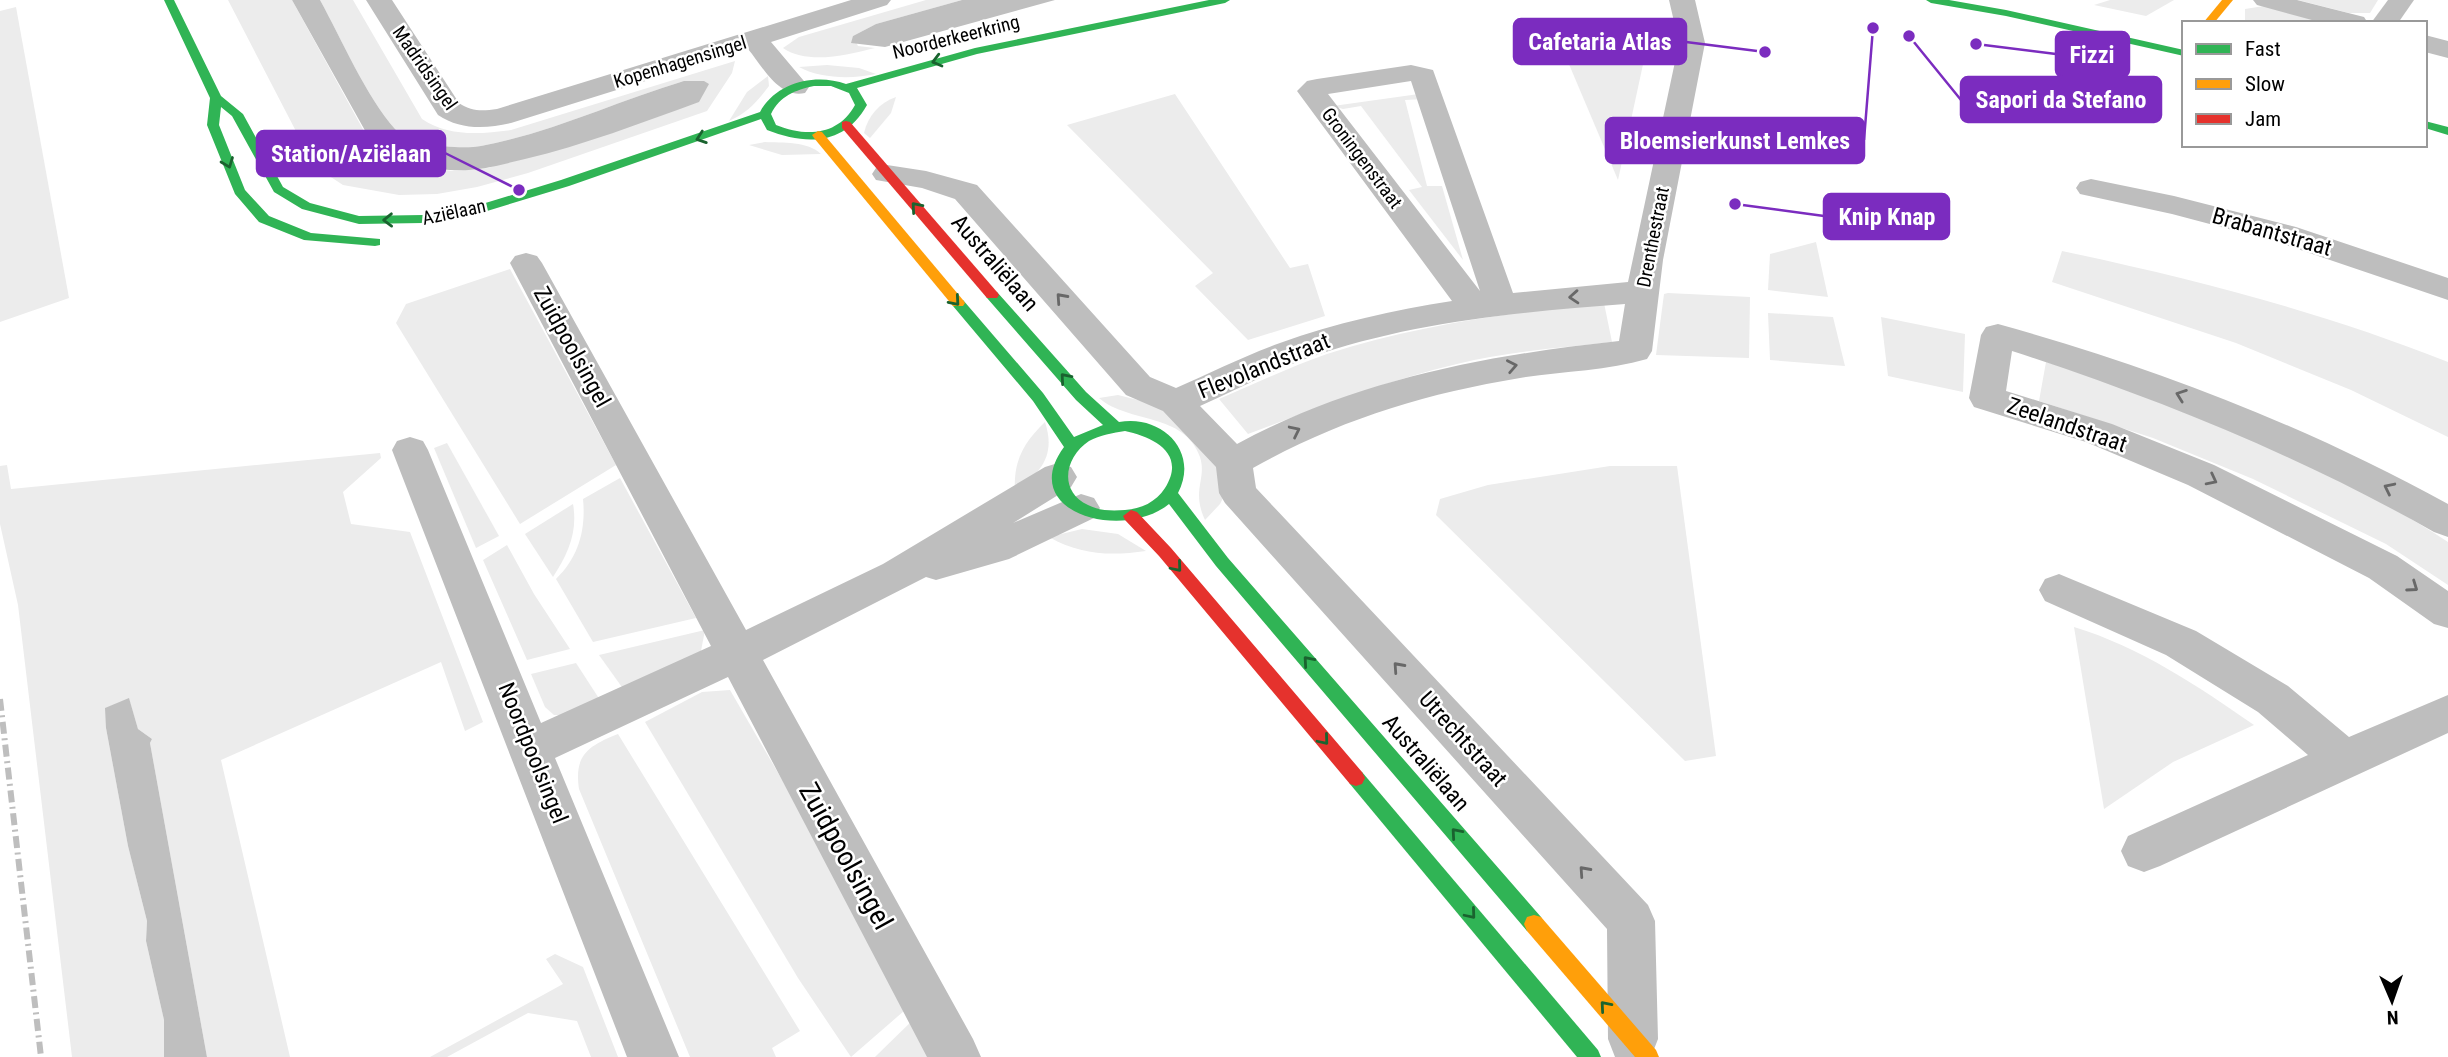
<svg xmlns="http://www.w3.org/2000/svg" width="2448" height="1057" font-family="'Roboto Condensed',sans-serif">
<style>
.green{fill:#ececec}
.water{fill:#bfbfbf}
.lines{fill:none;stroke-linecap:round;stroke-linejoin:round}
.street{fill:#bebebe;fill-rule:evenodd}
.fast{fill:#30b455;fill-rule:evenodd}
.slow{fill:#ff9f0a;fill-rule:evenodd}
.jam{fill:#e5322d;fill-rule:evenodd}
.rail{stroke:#bebebe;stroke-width:6;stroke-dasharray:12 4.5 2 4.5;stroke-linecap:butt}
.oneway{stroke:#1a632f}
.oneway2{stroke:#686868}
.labels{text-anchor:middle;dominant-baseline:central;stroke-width:5;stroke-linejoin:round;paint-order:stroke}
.far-street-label{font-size:19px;fill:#000;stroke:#fff}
.street-label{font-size:23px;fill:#000;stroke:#fff}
.near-street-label{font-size:28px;fill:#000;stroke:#fff}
.leader{fill:none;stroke:#7b2cbf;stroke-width:2.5}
.callout-dot{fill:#7b2cbf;stroke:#fff;stroke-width:2.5}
.callout{fill:#7b2cbf;stroke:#7b2cbf;stroke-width:2.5}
.callout-label{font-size:24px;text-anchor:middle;font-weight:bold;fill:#fff}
</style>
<rect width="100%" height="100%" fill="#fff"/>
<!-- green -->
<g class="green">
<path d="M228 0H292L365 133 426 167 452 171 489 168 684 81C617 101 551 133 481 146 460 150 410 145 395 129 367 98 341 38 320 0H353L422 119C449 137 480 134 511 130L735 61 732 73 707 111 528 173 477 187 437 194 399 195 343 185 314 166Z"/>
<path d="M926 0H962L876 24 853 36 858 46 875 48C847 55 808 65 783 48L799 37Z"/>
<path d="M2110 0H2174L2146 16 2094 5Z"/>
<path d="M2298 0H2378L2370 13H2349Z"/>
<path d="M2264 6 2332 23H2245V9Z"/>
<path d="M16 7 69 298 0 322V11Z"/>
<path d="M1560 43 1647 46 1618 180Z"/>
<path d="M827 65 859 68 876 74C852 79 821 79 799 67Z"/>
<path d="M768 76 769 86C757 102 747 113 729 121L747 92Z"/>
<path d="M1426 93V99L1405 100 1427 186H1442L1463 260 1409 190 1422 187 1361 106 1343 109 1333 106Z"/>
<path d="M1175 94 1290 268 1308 264 1325 316 1248 340 1195 286 1213 273 1067 125Z"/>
<path d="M896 97 891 113 870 138 864 133C868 116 879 103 896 97Z"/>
<path d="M765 142C782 143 808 141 821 154L782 155 749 145Z"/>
<path d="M1816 242 1828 297 1768 290 1770 254Z"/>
<path d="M2062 251C2194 279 2323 312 2448 362V437L2351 390 2236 343 2052 282Z"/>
<path d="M510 269 616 465 520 524 396 323 406 304Z"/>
<path d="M1668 293 1750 297 1749 358 1656 355 1664 294Z"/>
<path d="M1604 303 1612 342C1560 348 1508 351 1457 364 1385 381 1317 408 1248 434L1219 399C1254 384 1290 367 1327 354 1417 325 1510 313 1604 303Z"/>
<path d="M1768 313 1833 317 1845 366 1770 360Z"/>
<path d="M1881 317 1965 334 1963 392 1888 376Z"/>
<path d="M2046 362C2096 376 2143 396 2191 415 2280 451 2367 489 2448 542V585L2386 544 2253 479 2153 438 2039 401Z"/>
<path d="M1118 395 1158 405 1219 467 1225 494 1220 504 1205 520C1191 490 1207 479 1200 457 1184 412 1129 424 1099 398Z"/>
<path d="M1045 422C1056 456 1041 472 1015 492 1013 462 1023 443 1045 422Z"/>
<path d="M447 443 499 536 476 548 434 448Z"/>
<path d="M380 453 381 458 343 492 351 524 410 532 483 722 465 731 441 662 221 760 290 1057H207L150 743 152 739 138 729 129 699 106 708V728L128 846 147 921 146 941 164 1020V1057H72L18 605 0 524V466L7 465 11 489Z"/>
<path d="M1610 466H1677L1716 756 1685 761 1436 515 1440 499 1488 485Z"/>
<path d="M620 478 696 618 593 642 556 579C579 557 586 529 583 499Z"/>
<path d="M573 504C578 532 568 554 553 577L525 534Z"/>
<path d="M1082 529 1118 534 1146 551C1111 556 1080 555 1049 537Z"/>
<path d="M507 545 534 594 570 649 527 660 483 560Z"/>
<path d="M2074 627C2140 647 2198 686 2254 725L2173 762 2104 809Z"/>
<path d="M705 630 701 651 694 657 624 690 599 655Z"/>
<path d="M576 663 600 700 571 715H554L545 707 531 674Z"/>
<path d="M730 690 912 1004 851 1057 798 978 645 722 702 692Z"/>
<path d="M618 734 800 1031 772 1048 776 1057H690L579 789C574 755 588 746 618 734Z"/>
<path d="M555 954 583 967 618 1057H591L577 1021 528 1013 447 1057H430L563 984 546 959Z"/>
<path d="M917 1016 940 1057H875Z"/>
</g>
<!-- water -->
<g class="water">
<path d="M292 0H320C341 38 367 98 395 129 410 145 460 150 481 146 551 133 617 101 684 81H704L709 84 699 102C641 123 584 145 525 159 500 165 475 172 450 170 425 169 401 162 377 152Z"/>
<path d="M962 0H1055L885 47 851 43 853 36 876 24Z"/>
<path d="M129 698 138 729 152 739 150 743 207 1057H164V1020L146 941 147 921 128 846 106 728 105 708Z"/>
</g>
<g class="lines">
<!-- street -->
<g class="street">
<path d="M366 0H392L459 103C472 112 483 111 497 109L851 0H891L887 5 771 42 809 87 805 93C779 99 763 67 748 49L511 123C486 129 460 130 438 115Z"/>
<path d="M1669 0H1695L1705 43 1663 260 1652 351 1647 359C1607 371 1562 371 1520 378 1423 394 1339 420 1253 468L1256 488 1648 905 1655 921 1658 1039 1651 1057H1615L1608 1039 1607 929 1225 503 1219 493 1216 467 1163 411 1126 395 955 199 922 188 876 180 872 174 876 168 887 165 926 171 977 185 1150 377 1176 388C1210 373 1244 356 1280 343 1335 323 1394 310 1452 301L1297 91 1307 81 1317 79 1411 65 1433 70 1513 293 1628 282 1679 43ZM1411 81 1480 291 1328 94ZM1625 304 1619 341C1487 355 1355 380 1237 444L1200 406C1236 390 1271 371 1308 358 1409 322 1519 312 1625 304Z"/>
<path d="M2253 0H2297L2364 17 2368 23H2323L2257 5Z"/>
<path d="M2388 0H2414L2398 23H2371Z"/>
<path d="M2425 35 2448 41V58L2425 52Z"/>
<path d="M2091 179 2174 196 2296 227 2448 278V300L2274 241 2172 214 2080 194 2076 188 2080 182Z"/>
<path d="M526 253 537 256 542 263 746 630 883 564 1045 467 1058 463 1071 467 1077 477 1071 487 1013 523 1081 494 1094 498 1100 508 1094 518 1009 559 936 580 926 577 763 660 973 1039 981 1057H927L728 677 555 758 679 1057H627L392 450 397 441 410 437 423 441 428 450 541 723 711 646 510 263 515 256Z"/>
<path d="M1998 324C2154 367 2306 426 2448 504V537L2434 532C2300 456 2159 399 2012 351L2006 391 2112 424 2214 465 2397 556 2448 591V628L2434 624 2369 578 2188 485 2086 442 1974 407 1969 398 1981 335 1986 327Z"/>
<path d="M2059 574 2196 631 2288 686 2349 737 2448 695V733L2160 866 2144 872 2128 866 2121 851 2128 836 2308 755 2258 712 2166 655 2045 601 2039 590 2045 579Z"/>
</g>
<!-- fast -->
<g class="fast">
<path d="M164 0H174L221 96 243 114 283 187 310 203 359 216 423 215 469 208 561 180 760 112C776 82 816 73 846 84L975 48 1209 0H1230L1225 3 977 54 857 88 867 105C844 146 806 145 767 130L761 119 569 186 474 215 423 223 359 224 302 209 274 192 232 116 221 107 219 125 245 190 269 216 311 233 380 239V245L375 246 304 240 259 222 235 194 207 125 210 98ZM814 86H831L849 93 855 105C838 136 806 137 776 125L771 114C780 96 795 90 814 86Z"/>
<path d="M1926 0H1949L2006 10 2184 50V56L2006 16 1931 3Z"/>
<path d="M2425 121 2448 127V135L2425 128Z"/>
<path d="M992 291 997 292 1086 392 1119 422C1161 414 1200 451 1178 493L1228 558 1541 917 1544 924 1541 931 1534 933 1527 931 1216 566 1169 504C1122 542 1016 512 1064 447L1033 401 953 306 951 303 953 300H963L1043 393 1074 437 1103 425 1076 400 987 298 985 295ZM1125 431C1153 437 1187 453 1165 488 1156 502 1141 509 1125 510 1113 511 1099 511 1088 505 1058 491 1065 457 1089 441 1100 435 1113 433 1125 431Z"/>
<path d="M1356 770 1362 772 1598 1050 1601 1057H1577L1350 784 1347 778 1350 772Z"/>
</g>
<!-- slow -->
<g class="slow">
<path d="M2222 0H2233L2214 23H2203Z"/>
<path d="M818 131 822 132 963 300 965 303 963 306H953L814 138 812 135Z"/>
<path d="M1534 915 1541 917 1656 1050 1659 1057H1635L1527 931 1524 924 1527 917Z"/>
</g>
<!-- jam -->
<g class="jam">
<path d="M846 121 850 122 997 292 999 295 997 298H987L842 128V122Z"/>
<path d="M1131 510 1137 512 1171 548 1362 772 1365 778 1362 784 1356 786 1350 784 1159 556 1125 520 1123 516Z"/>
</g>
<!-- rail -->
<path class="rail" d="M0 699 41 1057"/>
</g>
<!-- one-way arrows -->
<defs><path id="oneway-chevron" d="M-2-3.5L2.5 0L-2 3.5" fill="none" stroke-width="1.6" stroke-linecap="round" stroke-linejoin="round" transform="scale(1.75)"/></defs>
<g class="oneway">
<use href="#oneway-chevron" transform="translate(937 61) rotate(165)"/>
<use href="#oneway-chevron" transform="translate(701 138) rotate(161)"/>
<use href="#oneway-chevron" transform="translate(228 163) rotate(69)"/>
<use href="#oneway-chevron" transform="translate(916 207) rotate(-131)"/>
<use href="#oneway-chevron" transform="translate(388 220) rotate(179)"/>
<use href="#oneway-chevron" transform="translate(955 301) rotate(49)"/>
<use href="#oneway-chevron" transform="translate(1065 378) rotate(-131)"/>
<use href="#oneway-chevron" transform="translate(1177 567) rotate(50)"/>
<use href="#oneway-chevron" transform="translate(1308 661) rotate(-131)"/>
<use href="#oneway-chevron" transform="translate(1324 740) rotate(50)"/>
<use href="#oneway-chevron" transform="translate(1456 833) rotate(-131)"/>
<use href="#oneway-chevron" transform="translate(1471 914) rotate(50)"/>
<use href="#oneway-chevron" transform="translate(1605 1006) rotate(-131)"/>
</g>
<g class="oneway2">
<use href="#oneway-chevron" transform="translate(1574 297) rotate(176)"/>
<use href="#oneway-chevron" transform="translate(1061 298) rotate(-132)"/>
<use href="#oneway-chevron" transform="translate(1512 366) rotate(-11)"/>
<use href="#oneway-chevron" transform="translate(2181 395) rotate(-160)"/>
<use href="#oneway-chevron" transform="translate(1295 431) rotate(-26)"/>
<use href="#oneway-chevron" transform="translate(2212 480) rotate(27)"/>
<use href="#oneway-chevron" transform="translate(2389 488) rotate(-154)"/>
<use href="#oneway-chevron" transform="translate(2413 587) rotate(35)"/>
<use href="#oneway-chevron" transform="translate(1398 667) rotate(-132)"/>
<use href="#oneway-chevron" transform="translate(1584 871) rotate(-132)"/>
</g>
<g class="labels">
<!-- far-street labels -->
<g class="far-street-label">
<text transform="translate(956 37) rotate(-14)">Noorderkeerkring</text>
<text transform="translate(680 62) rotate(-17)">Kopenhagensingel</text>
<text transform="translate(425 68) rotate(55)">Madridsingel</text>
<text transform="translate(1362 158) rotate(53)">Groningenstraat</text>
<text transform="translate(454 212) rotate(-12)">Aziëlaan</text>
<text transform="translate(1653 237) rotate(-79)">Drenthestraat</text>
</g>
<!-- street labels -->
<g class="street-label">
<text transform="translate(2272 232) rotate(16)">Brabantstraat</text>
<text transform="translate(995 263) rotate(49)">Australiëlaan</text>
<text transform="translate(572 347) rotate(61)">Zuidpoolsingel</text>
<text transform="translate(1264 366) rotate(-22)">Flevolandstraat</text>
<text transform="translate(2067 425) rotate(19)">Zeelandstraat</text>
<text transform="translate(1463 739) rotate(48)">Utrechtstraat</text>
<text transform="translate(533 753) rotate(68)">Noordpoolsingel</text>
<text transform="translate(1426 763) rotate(49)">Australiëlaan</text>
</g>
<!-- near-street labels -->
<g class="near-street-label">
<text transform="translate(846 856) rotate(61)">Zuidpoolsingel</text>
</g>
</g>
<!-- callouts -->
<path class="leader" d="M1765 52L1686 42M1976 44L2056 54M1909 36L1961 100M1873 28L1864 140M519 190L445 153M1735 204L1824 216"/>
<g class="callout-dot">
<circle cx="1765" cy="52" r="7"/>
<circle cx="1976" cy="44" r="7"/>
<circle cx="1909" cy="36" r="7"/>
<circle cx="1873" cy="28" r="7"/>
<circle cx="519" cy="190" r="7"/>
<circle cx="1735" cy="204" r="7"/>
</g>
<g class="callout">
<rect x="1514" y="19" width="172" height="45" rx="7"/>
<rect x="2056" y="32" width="73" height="45" rx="7"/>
<rect x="1961" y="77" width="200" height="45" rx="7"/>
<rect x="1606" y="118" width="258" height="45" rx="7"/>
<rect x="257" y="131" width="188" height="45" rx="7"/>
<rect x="1824" y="194" width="125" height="45" rx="7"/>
</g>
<g class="callout-label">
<text x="1600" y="50">Cafetaria Atlas</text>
<text x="2092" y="63">Fizzi</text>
<text x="2061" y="108">Sapori da Stefano</text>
<text x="1735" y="149">Bloemsierkunst Lemkes</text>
<text x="351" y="162">Station/Aziëlaan</text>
<text x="1887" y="225">Knip Knap</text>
</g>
<!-- legend -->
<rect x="2182" y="21" width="245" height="126" fill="#ffffff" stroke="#999999" stroke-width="2"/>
<rect x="2196" y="44" width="35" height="10" fill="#30b455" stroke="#999999" stroke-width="2"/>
<text x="2245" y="56" font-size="21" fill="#000000">Fast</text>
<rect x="2196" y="79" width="35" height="10" fill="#ff9f0a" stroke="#999999" stroke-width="2"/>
<text x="2245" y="91" font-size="21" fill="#000000">Slow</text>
<rect x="2196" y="114" width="35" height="10" fill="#e5322d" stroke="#999999" stroke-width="2"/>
<text x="2245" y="126" font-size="21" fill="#000000">Jam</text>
<!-- north arrow -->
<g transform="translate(2392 1001) rotate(178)" stroke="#ffffff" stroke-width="5" paint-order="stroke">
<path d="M0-5L12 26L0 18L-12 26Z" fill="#000000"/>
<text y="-10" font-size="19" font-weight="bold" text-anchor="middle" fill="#000000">N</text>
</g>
</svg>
